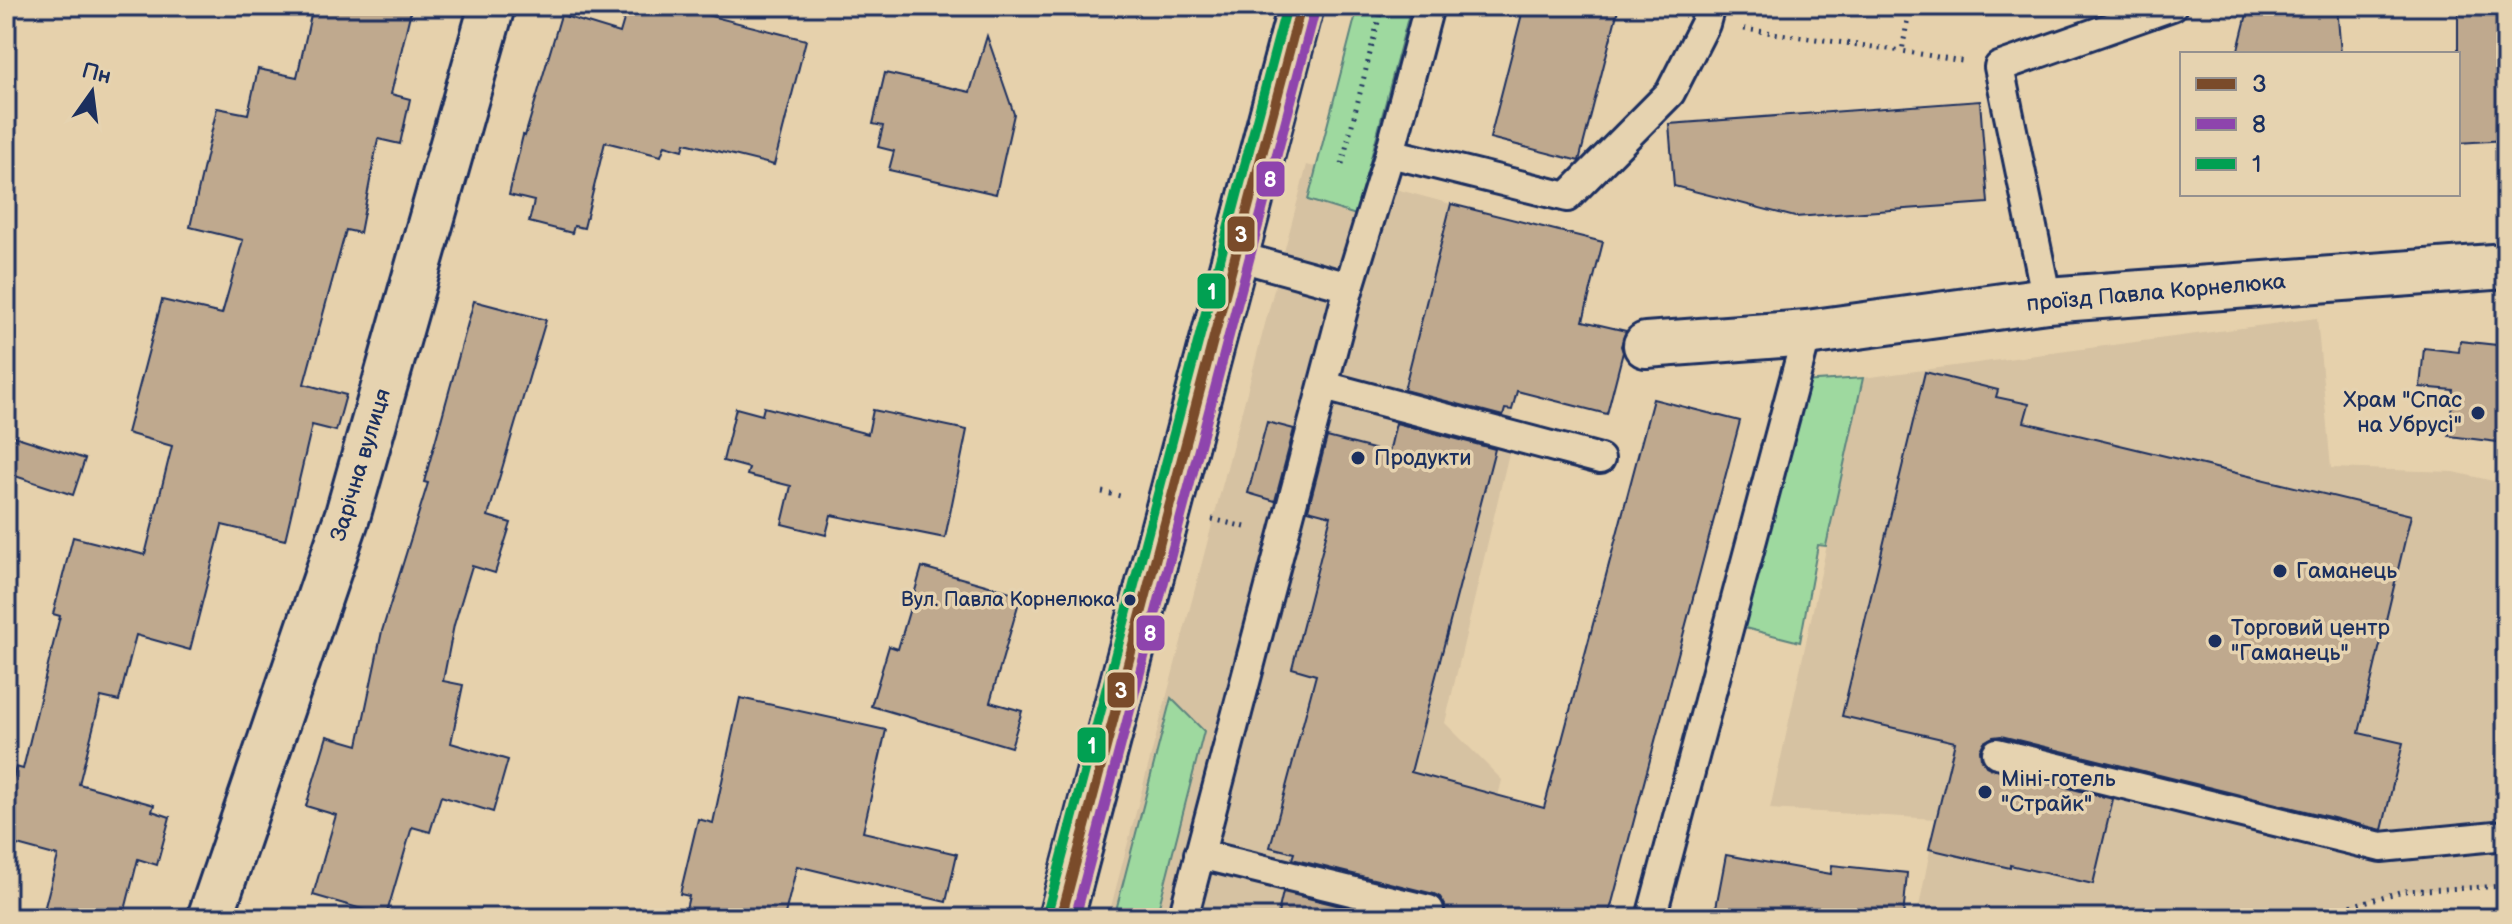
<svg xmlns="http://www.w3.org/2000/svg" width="2512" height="924" font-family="'Balsamiq Sans',sans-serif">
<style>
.built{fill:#d6c2a2}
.green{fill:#9ed99f;stroke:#5c847e;stroke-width:2}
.building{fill:#bfa98e;stroke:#1b2f5e;stroke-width:2}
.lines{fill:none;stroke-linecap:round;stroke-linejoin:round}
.lane-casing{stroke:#1b2f5e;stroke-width:34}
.street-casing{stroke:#1b2f5e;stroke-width:50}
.primary-casing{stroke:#1b2f5e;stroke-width:50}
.path{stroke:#1b2f5e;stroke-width:5;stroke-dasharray:2 6;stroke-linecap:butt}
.lane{stroke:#e6d3b0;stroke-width:28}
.street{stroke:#e6d3b0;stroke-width:44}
.primary{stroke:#e6d3b0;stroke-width:44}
.bus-1-casing{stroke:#e6d3b0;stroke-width:16}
.bus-2-casing{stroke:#e6d3b0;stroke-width:16}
.bus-3-casing{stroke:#e6d3b0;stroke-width:16}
.bus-1{stroke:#7a4b2a;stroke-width:10}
.bus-2{stroke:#8e44ad;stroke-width:10}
.bus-3{stroke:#01a052;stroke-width:10}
.poi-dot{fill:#1b2f5e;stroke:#e6d3b0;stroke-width:3}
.labels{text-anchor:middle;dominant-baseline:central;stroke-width:7;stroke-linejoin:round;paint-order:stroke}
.bus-label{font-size:20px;fill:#1b2f5e;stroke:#e6d3b0;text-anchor:end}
.street-label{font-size:22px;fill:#1b2f5e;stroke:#e6d3b0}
.poi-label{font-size:22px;fill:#1b2f5e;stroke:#e6d3b0;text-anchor:start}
.line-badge{stroke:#e6d3b0;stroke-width:3}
.badge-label{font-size:22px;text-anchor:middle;font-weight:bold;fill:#fff}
</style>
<rect width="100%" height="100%" fill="#e6d1ac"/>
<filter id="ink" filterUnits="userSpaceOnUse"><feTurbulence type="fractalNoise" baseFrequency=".0125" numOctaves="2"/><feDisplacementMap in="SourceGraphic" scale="16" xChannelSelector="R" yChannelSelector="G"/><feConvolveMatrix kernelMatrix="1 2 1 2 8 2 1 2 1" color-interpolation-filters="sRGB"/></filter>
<g filter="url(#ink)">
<!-- built -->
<g class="built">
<path d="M1307 165 1451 204 1512 410 1513 436 1445 723 1502 780 1468 918H1455L1328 886 1319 918H1108Z"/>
<path d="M2317 318 2331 468 2454 472 2506 484V886L2403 891 2329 912 2240 918H2032L1919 907 1936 819 1770 809 1863 378Z"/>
</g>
<!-- green -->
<g class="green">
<path d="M1358 6H1411L1356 215 1308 200Z"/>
<path d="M1863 378 1826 546 1818 545 1800 642 1737 626 1801 382Z"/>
<path d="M1171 698 1204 731 1156 918H1114Z"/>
</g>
<!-- building -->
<g class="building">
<path d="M313 6H412L391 94 410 99 400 144 378 139 360 233 346 230 304 384 346 395 336 431 312 425 285 540 222 525 190 650 136 635 119 701 101 697 79 784 154 805 152 811 170 817 157 865 138 859 123 918H42L58 856 6 842V804L16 767 23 769 60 616 53 614 73 537 145 555 172 446 127 433 162 300 222 314 243 240 190 227 217 108 248 114 258 69 297 77Z"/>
<path d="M628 6H671L806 40 774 165 685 143 683 150 665 145 661 156 605 142 584 228 574 226 572 233 529 222 534 201 509 195 523 135 525 136 561 15 620 33Z"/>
<path d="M1524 6H1619L1579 161 1490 138Z"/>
<path d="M2249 6H2337L2341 54H2237Z"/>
<path d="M2458 6H2500L2506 76V140L2458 143Z"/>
<path d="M987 36 1014 114 996 194 889 170 894 151 878 147 883 126 873 124 885 73 970 92Z"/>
<path d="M1980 101 1988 203 1795 217 1674 186 1669 124Z"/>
<path d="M1451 204 1603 242 1583 321 1626 331 1621 346 1623 352 1607 414 1517 391 1512 410 1505 409 1503 416 1404 390Z"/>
<path d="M474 301 546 320 488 516 511 523 495 573 472 566 454 625 443 681 463 685 451 743 508 760 493 812 441 796 430 832 412 827 386 916 313 895 336 815 306 806 327 736 358 745 382 631 428 483 424 482Z"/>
<path d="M2460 341 2506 346V443L2449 436 2453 390 2420 387 2424 348 2459 352Z"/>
<path d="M1925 372 1998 390 1996 397 2029 404 2024 422 2411 515 2359 733 2403 743 2382 830 2001 736 1993 737 1984 742 1980 750 1981 758 1986 766 1992 769 2113 799 2093 884 2010 865V868L1929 849 1955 742 1842 716Z"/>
<path d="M1653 399 1740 421 1608 918H1445V905L1440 897 1434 894 1292 859 1294 853 1270 847 1316 675 1292 668 1331 516 1308 510 1327 437 1389 453 1396 423 1495 449 1411 772 1544 808Z"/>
<path d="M764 407 868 434 873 410 967 430 945 538 831 515 826 535 782 524 791 486 747 475 749 468 723 461 736 408 762 415Z"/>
<path d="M1267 422 1294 429 1275 501 1248 493Z"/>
<path d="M14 436 85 459 73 495 6 473V460Z"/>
<path d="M922 567 1021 595 990 702 1022 711 1011 747 871 706 889 646 898 649Z"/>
<path d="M740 698 886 730 863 832 957 854 946 902 797 866 784 918H684L689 896 680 894 698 819 713 823Z"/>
<path d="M1726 855 1831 874 1832 865 1907 873 1903 918H1714Z"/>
<path d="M1283 892 1390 918H1277Z"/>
</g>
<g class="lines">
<defs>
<g id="lane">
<path d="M1390 153 1567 197 1670 93 1705 24 1710 6"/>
<path d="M1236 256 1349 287"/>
<path d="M2047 300 1999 67 2172 6"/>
<path d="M1324 386 1600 459"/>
<path d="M1997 753 2381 847 2506 835"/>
<path d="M1199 854 1429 910 1427 918"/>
<path d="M1183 918 1349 287 1390 153 1429 6"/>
<path d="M1651 918 1807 333"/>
</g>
<g id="street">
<path d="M1646 345 1807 333 2047 300 2506 266"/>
<path d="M210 918 348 514 492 6"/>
</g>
<path id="primary" d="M1061 918 1301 6"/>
</defs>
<!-- lane casing -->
<use href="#lane" class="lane-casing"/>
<!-- street casing -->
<use href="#street" class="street-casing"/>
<!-- primary casing -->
<use href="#primary" class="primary-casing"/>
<!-- path -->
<g class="path">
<path d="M1910 6 1902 51 1962 61"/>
<path d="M1744 29 1902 51"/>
<path d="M1342 164 1382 6"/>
<path d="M1102 492 1125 497"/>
<path d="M1212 519 1245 527"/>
<path d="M2240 918 2329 912 2403 891 2506 886"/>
</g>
<!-- lane -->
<use href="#lane" class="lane"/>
<!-- street -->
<use href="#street" class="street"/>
<!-- primary -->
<use href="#primary" class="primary"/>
<defs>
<path id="bus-1" d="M1061 918 1301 6"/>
<path id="bus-2" d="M1075 918 1315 10"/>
<path id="bus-3" d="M1047 914 1287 6"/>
</defs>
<!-- bus-1 casing -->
<use href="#bus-1" class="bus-1-casing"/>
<!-- bus-2 casing -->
<use href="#bus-2" class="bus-2-casing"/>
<!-- bus-3 casing -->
<use href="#bus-3" class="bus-3-casing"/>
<!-- bus-1 -->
<use href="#bus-1" class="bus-1"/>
<!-- bus-2 -->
<use href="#bus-2" class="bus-2"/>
<!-- bus-3 -->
<use href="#bus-3" class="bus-3"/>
</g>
</g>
<!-- markers -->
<g class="poi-dot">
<circle cx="2478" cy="413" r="8"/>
<circle cx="1358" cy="458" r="8"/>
<circle cx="2280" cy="571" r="8"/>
<circle cx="1130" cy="600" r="7"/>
<circle cx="2215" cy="641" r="8"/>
<circle cx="1985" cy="792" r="8"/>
</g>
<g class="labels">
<!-- bus labels -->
<g class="bus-label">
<text x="1115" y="600">Вул. Павла Корнелюка</text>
</g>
<!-- street labels -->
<g class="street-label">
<text transform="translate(2156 293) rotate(-5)">проїзд Павла Корнелюка</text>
<text transform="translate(361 465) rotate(-73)">Зарічна вулиця</text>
</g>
<!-- poi labels -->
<g class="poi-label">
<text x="2462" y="400" text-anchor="end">Храм "Спас<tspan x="2462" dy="25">на Убрусі"</tspan></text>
<text x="1374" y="458">Продукти</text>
<text x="2296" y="571">Гаманець</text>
<text x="2231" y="628">Торговий центр<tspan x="2231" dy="25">"Гаманець"</tspan></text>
<text x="2001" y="779">Міні-готель<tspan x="2001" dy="25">"Страйк"</tspan></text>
</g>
</g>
<g class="line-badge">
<rect x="1255" y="160" width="31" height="38" rx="8" fill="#8e44ad"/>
<rect x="1226" y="215" width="30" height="38" rx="8" fill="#7a4b2a"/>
<rect x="1196" y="272" width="31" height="38" rx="8" fill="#01a052"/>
<rect x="1135" y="614" width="31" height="38" rx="8" fill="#8e44ad"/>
<rect x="1106" y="671" width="30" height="38" rx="8" fill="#7a4b2a"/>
<rect x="1076" y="726" width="31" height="38" rx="8" fill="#01a052"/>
</g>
<g class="badge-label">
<text x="1270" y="187">8</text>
<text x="1241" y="242">3</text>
<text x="1212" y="299">1</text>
<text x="1150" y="641">8</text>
<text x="1121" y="698">3</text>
<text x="1092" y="753">1</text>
</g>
<!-- margin -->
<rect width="2512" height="924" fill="none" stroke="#e6d3b0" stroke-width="32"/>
<rect x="16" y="16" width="2480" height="892" fill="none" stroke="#1b2f5e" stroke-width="3" filter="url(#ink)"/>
<!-- legend -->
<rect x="2180" y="52" width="280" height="144" fill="#e6d3b0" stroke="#95918f" stroke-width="2"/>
<rect x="2196" y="78" width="40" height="12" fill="#7a4b2a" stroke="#95918f" stroke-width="2"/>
<text x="2252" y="92" font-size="24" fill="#1b2f5e">3</text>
<rect x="2196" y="118" width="40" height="12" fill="#8e44ad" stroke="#95918f" stroke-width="2"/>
<text x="2252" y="132" font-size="24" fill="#1b2f5e">8</text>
<rect x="2196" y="158" width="40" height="12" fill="#01a052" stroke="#95918f" stroke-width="2"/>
<text x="2252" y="172" font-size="24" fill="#1b2f5e">1</text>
<!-- north arrow -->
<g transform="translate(92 92) rotate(14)" stroke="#e6d3b0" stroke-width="6" paint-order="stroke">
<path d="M0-6L14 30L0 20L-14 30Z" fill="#1b2f5e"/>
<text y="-12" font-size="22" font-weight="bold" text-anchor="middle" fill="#1b2f5e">Пн</text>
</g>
</svg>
